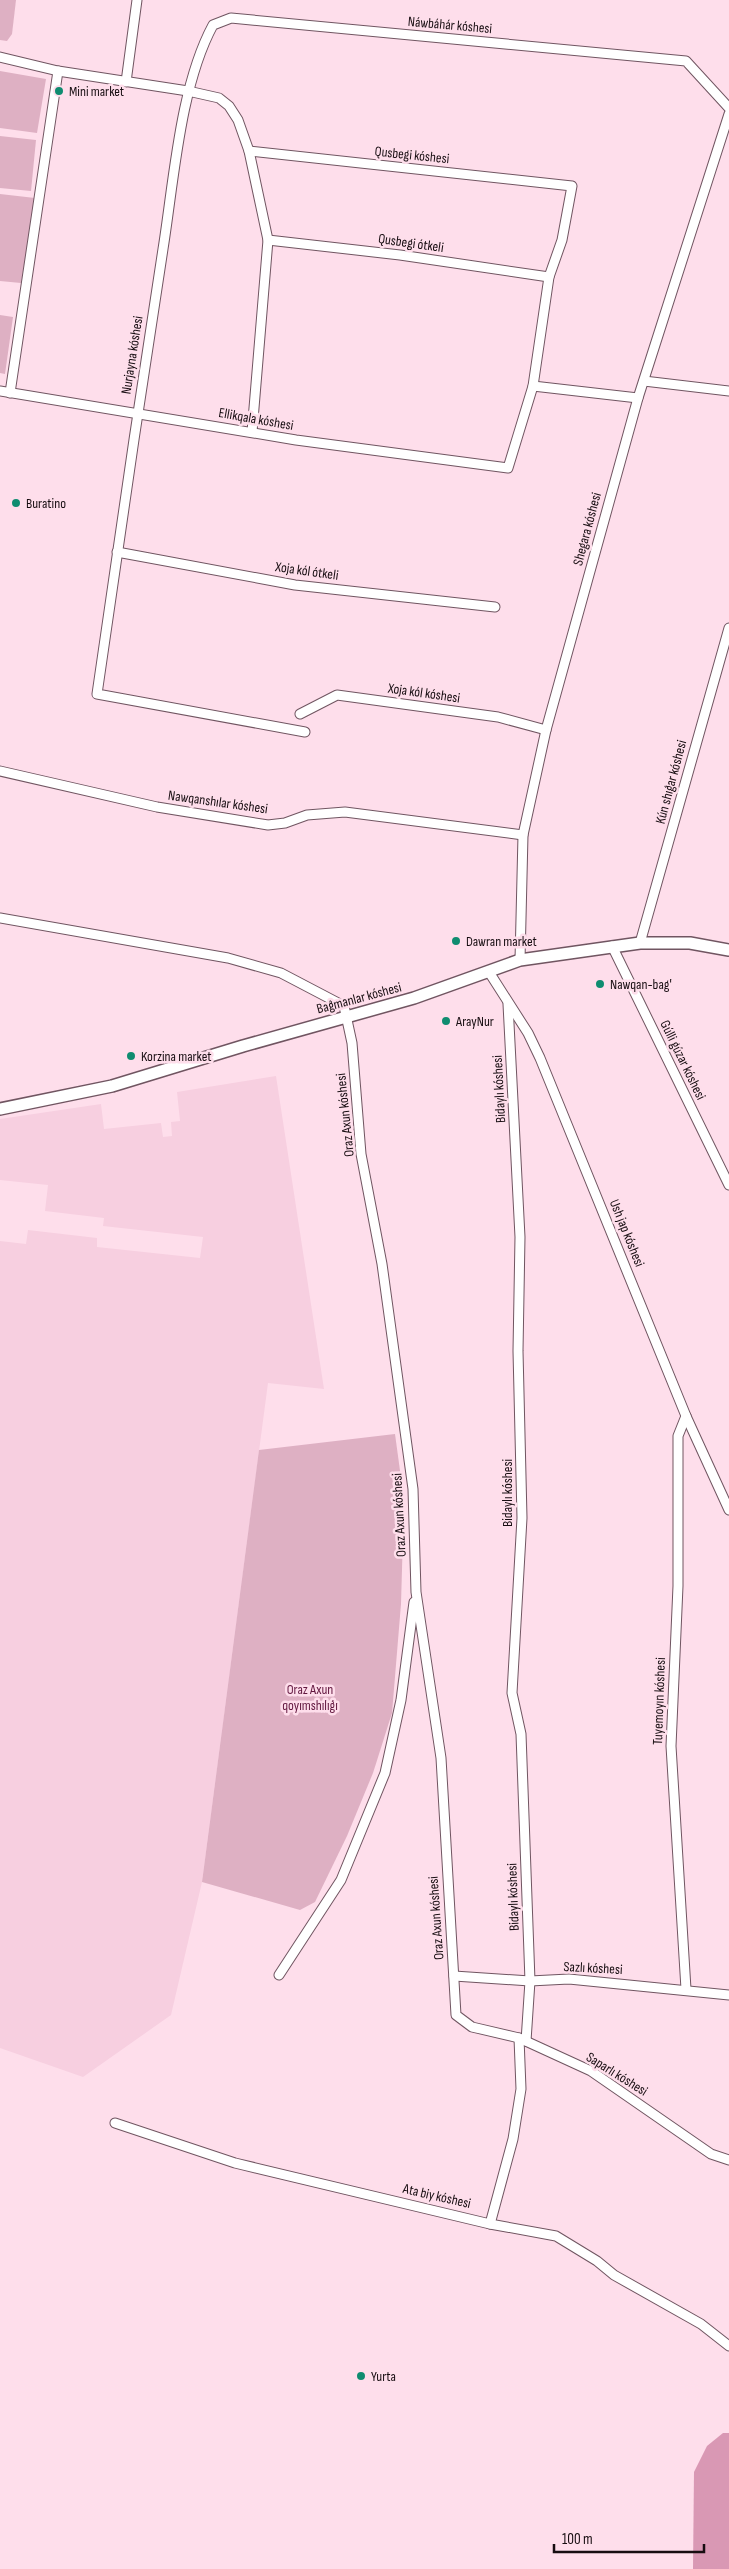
<svg xmlns="http://www.w3.org/2000/svg" width="729" height="2569" font-family="'Sofia Sans Condensed',sans-serif">
<style>
.built{fill:#f7cfe0}
.green{fill:#deb0c3}
.water{fill:#d998b4}
.lines{fill:none;stroke-linecap:round;stroke-linejoin:round}
.minor-casing{stroke:#705561;stroke-width:11}
.tertiary-casing{stroke:#705561;stroke-width:14}
.minor{stroke:#fff;stroke-width:9}
.tertiary{stroke:#fff;stroke-width:11}
.poi-dot{fill:#0f8c70;stroke:#fedeeb;stroke-width:2}
.labels{text-anchor:middle;dominant-baseline:central;stroke-width:5;stroke-linejoin:round;paint-order:stroke}
.street-label{font-size:14px;fill:#170d11;stroke:#fedeeb}
.poi-label{font-size:14px;fill:#170d11;stroke:#fedeeb;text-anchor:start}
.park-label{font-size:14px;fill:#62173f;stroke:#fedeeb}
</style>
<rect width="100%" height="100%" fill="#fedeeb"/>
<!-- built -->
<path class="built" d="M276 1076 324 1389 268 1383 202 1882 171 2015 83 2077 0 2048V1241L26 1244 28 1230 97 1238V1247L200 1258 203 1237 103 1226 104 1218 45 1211 48 1185 0 1180V1119L101 1104 104 1129 161 1123 163 1137 172 1136 171 1122 180 1121 177 1092Z"/>
<!-- green -->
<g class="green">
<path d="M0 0H16L12 34 7 41 0 40Z"/>
<path d="M0 71 46 79 37 133 0 128Z"/>
<path d="M0 136 36 140 31 191 0 188Z"/>
<path d="M0 194 35 198 21 283 0 281Z"/>
<path d="M0 315 13 317 5 374 0 373Z"/>
<path d="M395 1434 404 1500 401 1604 392 1713 373 1773 347 1836 315 1902 300 1910 202 1882 259 1450Z"/>
</g>
<!-- water -->
<path class="water" d="M723 2433H729V2569H693L694 2472 707 2446Z"/>
<g class="lines">
<defs>
<g id="minor">
<path d="M0 57 58 71 188 91 219 98 229 106 238 120 249 151 268 240 252 432"/>
<path d="M126 82 137 0"/>
<path d="M268 240 400 255 549 277"/>
<path d="M644 381 729 391"/>
<path d="M533 386 638 398"/>
<path d="M0 391 296 440 508 468 533 386 549 277 562 240 572 186 249 151"/>
<path d="M10 393 58 71"/>
<path d="M117 552 295 585 495 607"/>
<path d="M300 714 337 695 498 717 546 730"/>
<path d="M305 732 97 694C118 546 140 397 163 249 174 180 180 86 213 25L231 18 686 61 729 108"/>
<path d="M0 771 157 807 268 825 285 823 307 815 345 812 523 835"/>
<path d="M0 918 228 958 281 973 344 1006 352 1043 361 1154 382 1264 413 1489 416 1592 441 1758 456 2015 472 2027 519 2038 591 2071 711 2154 729 2160"/>
<path d="M640 943 729 628"/>
<path d="M612 946 729 1185"/>
<path d="M520 960 523 835 546 730 638 398 729 114"/>
<path d="M489 972 528 1033 540 1058 686 1416 729 1510"/>
<path d="M508 1004 520 1237 518 1351 522 1518 512 1693 521 1734 530 1981 526 2041"/>
<path d="M279 1975 341 1880 385 1773 401 1700 414 1602"/>
<path d="M454 1976 530 1981 569 1979 729 1995"/>
<path d="M686 1989 671 1746 678 1586V1436L686 1416"/>
<path d="M115 2123 235 2163 490 2224 556 2236 597 2261 614 2275 701 2324 729 2346"/>
<path d="M490 2224 513 2139 521 2089 519 2038"/>
</g>
<path id="tertiary" d="M0 1109 112 1086 243 1046 414 998 520 960 640 943H690L729 950"/>
</defs>
<!-- minor casing -->
<use href="#minor" class="minor-casing"/>
<!-- tertiary casing -->
<use href="#tertiary" class="tertiary-casing"/>
<!-- minor -->
<use href="#minor" class="minor"/>
<!-- tertiary -->
<use href="#tertiary" class="tertiary"/>
</g>
<!-- markers -->
<g class="poi-dot">
<circle cx="59" cy="91" r="5"/>
<circle cx="16" cy="503" r="5"/>
<circle cx="456" cy="941" r="5"/>
<circle cx="600" cy="984" r="5"/>
<circle cx="446" cy="1021" r="5"/>
<circle cx="131" cy="1056" r="5"/>
<circle cx="361" cy="2376" r="5"/>
</g>
<g class="labels">
<!-- street labels -->
<g class="street-label">
<text transform="translate(450 25) rotate(5)">Náwbáhár kóshesi</text>
<text transform="translate(412 155) rotate(6)">Qusbegi kóshesi</text>
<text transform="translate(411 243) rotate(8)">Qusbegi ótkeli</text>
<text transform="translate(132 355) rotate(-81)">Nurjayna kóshesi</text>
<text transform="translate(256 419) rotate(10)">Ellikqala kóshesi</text>
<text transform="translate(587 529) rotate(-75)">Shegara kóshesi</text>
<text transform="translate(307 571) rotate(8)">Xoja kól ótkeli</text>
<text transform="translate(424 693) rotate(8)">Xoja kól kóshesi</text>
<text transform="translate(671 782) rotate(-75)">Kún shıǵar kóshesi</text>
<text transform="translate(218 802) rotate(8)">Nawqanshılar kóshesi</text>
<text transform="translate(359 998) rotate(-15)">Baǵmanlar kóshesi</text>
<text transform="translate(683 1060) rotate(64)">Gúlli gúzar kóshesi</text>
<text transform="translate(499 1089) rotate(-93)">Bidaylı kóshesi</text>
<text transform="translate(345 1115) rotate(-96)">Oraz Axun kóshesi</text>
<text transform="translate(627 1233) rotate(68)">Ush jap kóshesi</text>
<text transform="translate(507 1493) rotate(-90)">Bidaylı kóshesi</text>
<text transform="translate(399 1515) rotate(-93)">Oraz Axun kóshesi</text>
<text transform="translate(659 1701) rotate(-88)">Tuyemoyın kóshesi</text>
<text transform="translate(513 1897) rotate(-92)">Bidaylı kóshesi</text>
<text transform="translate(436 1918) rotate(-94)">Oraz Axun kóshesi</text>
<text transform="translate(593 1968) rotate(3)">Sazlı kóshesi</text>
<text transform="translate(617 2074) rotate(32)">Saparlı kóshesi</text>
<text transform="translate(437 2196) rotate(13)">Ata biy kóshesi</text>
</g>
<!-- poi labels -->
<g class="poi-label">
<text x="69" y="91">Mini market</text>
<text x="26" y="503">Buratino</text>
<text x="466" y="941">Dawran market</text>
<text x="610" y="984">Nawqan-bag'</text>
<text x="456" y="1021">ArayNur</text>
<text x="141" y="1056">Korzina market</text>
<text x="371" y="2376">Yurta</text>
</g>
<!-- park labels -->
<g class="park-label">
<text x="310" y="1689">Oraz Axun<tspan x="310" dy="16">qoyımshılıǵı</tspan></text>
</g>
</g>
<!-- scale -->
<path d="M554 2544v8h150v-8" fill="none" stroke="#170d11" stroke-width="2.5"/>
<text x="562" y="2544" font-size="15" fill="#170d11" stroke="#fedeeb" stroke-width="4" paint-order="stroke">100 m</text>
</svg>
